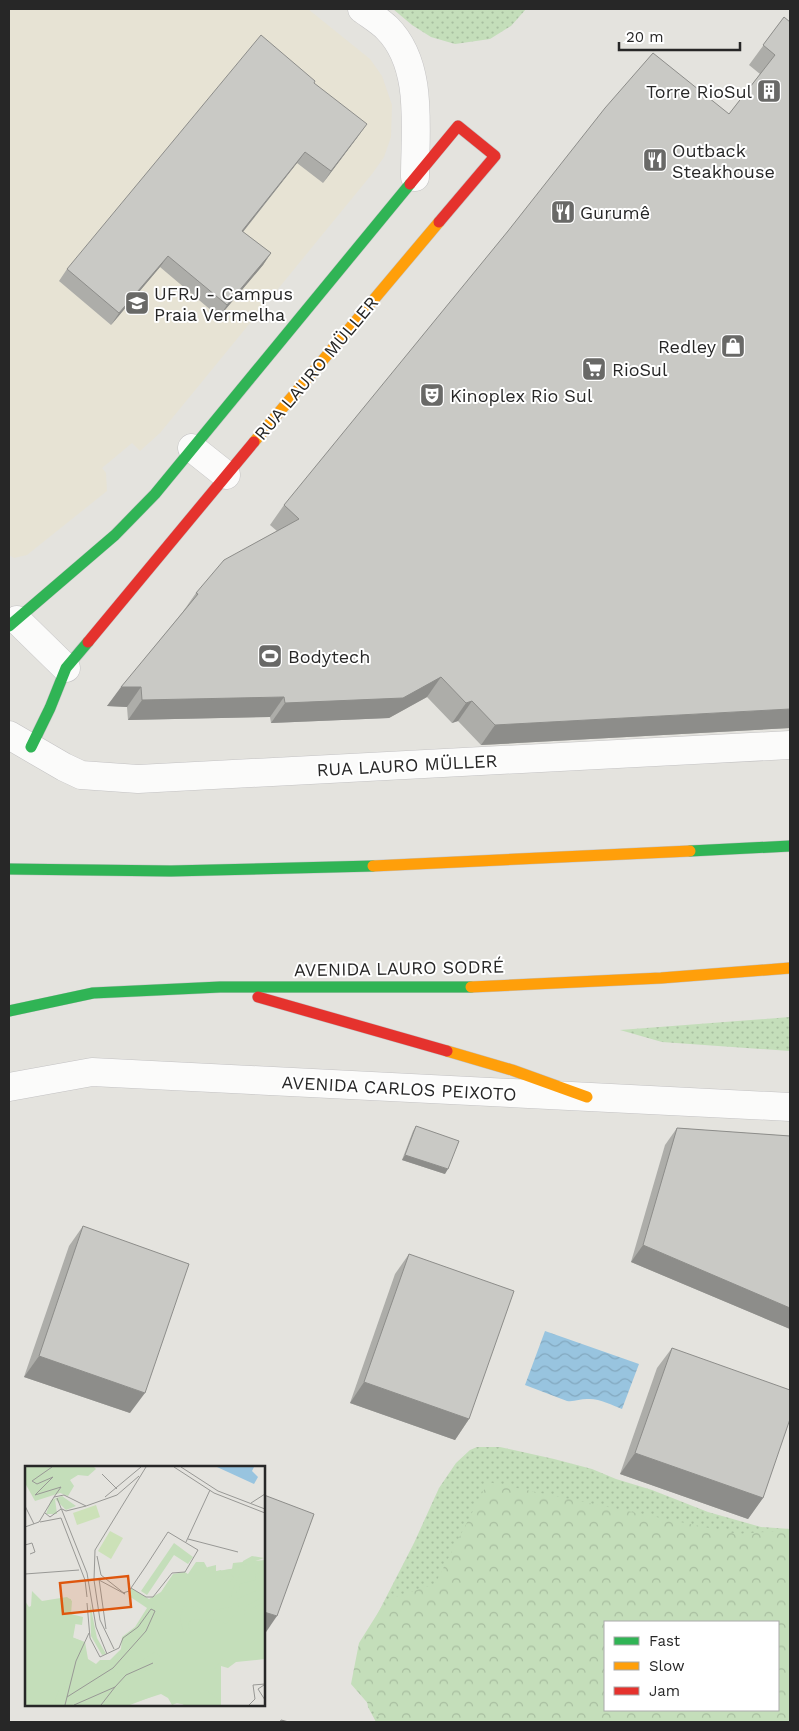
<svg xmlns="http://www.w3.org/2000/svg" width="799" height="1731" font-family="'Work Sans',sans-serif">
<style>
.education{fill:#e7e3d4}
.grass{fill:url(#grass-dots);fill-rule:evenodd}
.forest{fill:url(#forest-crowns);fill-rule:evenodd}
.water{fill:url(#water-waves)}
.lines{fill:none;stroke-linecap:round;stroke-linejoin:round}
.street-casing{stroke:#c3c2c3;stroke-width:29}
.fast-casing{stroke:#c3c2c3;stroke-width:12}
.slow-casing{stroke:#c3c2c3;stroke-width:12}
.jam-casing{stroke:#c3c2c3;stroke-width:12}
.street{stroke:#fbfbfa;stroke-width:28}
.fast{stroke:#30b455;stroke-width:11}
.slow{stroke:#ff9f0a;stroke-width:11}
.jam{stroke:#e5322d;stroke-width:11}
.wall{fill:#adada9}
.shaded-wall{fill:#8d8d8a}
.building{fill:#c9c9c5;stroke:#8d8d8a}
.labels{text-anchor:middle;dominant-baseline:central;stroke-width:4;stroke-linejoin:round;paint-order:stroke}
.poi-label{font-size:18px;fill:#272727;stroke:#fff;text-anchor:start}
.street-label{font-size:18px;fill:#272727;stroke:#fff}
.inset-road{fill:none;stroke:#989895;stroke-width:1}
.view{fill:#de560d;fill-opacity:0.15;stroke:#de560d;stroke-width:2.5}
.inset-edge{fill:none;stroke:#272727;stroke-width:2.5}
</style>
<defs>
<pattern id="grass-dots" width="8" height="8" patternUnits="userSpaceOnUse" patternTransform="scale(1.25)"><rect width="8" height="8" fill="#c4deba"/><path d="M2 2h.1M6 6h.1" fill="none" stroke="#a8bea0" stroke-width="1.8" stroke-linecap="round"/></pattern>
<pattern id="forest-crowns" width="20" height="18" patternUnits="userSpaceOnUse" patternTransform="scale(1.25)"><rect width="20" height="18" fill="#c4deba"/><path d="M2 6a3 3 0 1 1 6 0M12 15a3 3 0 1 1 6 0" fill="none" stroke="#a8bea0"/></pattern>
<pattern id="water-waves" width="16" height="10" patternUnits="userSpaceOnUse" patternTransform="scale(1.25)"><rect width="16" height="10" fill="#98c4df"/><path d="M0 5q4-4 8 0t8 0" fill="none" stroke="#83a8bf"/></pattern>
</defs>
<rect width="100%" height="100%" fill="#e4e3de"/>
<!-- education -->
<path class="education" d="M9 9H308L370 59 382 76 392 105 391 137 384 157 372 174 160 433 140 451 132 443 102 468 106 473 107 491 27 555 14 558 9 555Z"/>
<!-- grass -->
<g class="grass">
<path d="M393 9H526L511 26 490 39 455 44 431 37 412 25Z"/>
<path d="M790 1017V1051L662 1042 620 1030Z"/>
<path d="M477 1447H500L554 1459 592 1469 616 1479 652 1490 708 1512 761 1527 790 1529V1722H376L368 1707 366 1695 377 1615 414 1543 439 1488 456 1463 470 1450ZM605 1622H778V1710H605Z"/>
</g>
<!-- forest -->
<path class="forest" d="M488 1482 738 1534 790 1530V1722H384L351 1684 359 1643 386 1600 435 1584ZM778 1622V1710H605V1622Z"/>
<!-- water -->
<path class="water" d="M545 1331 639 1364 622 1409C612 1405 599 1398 587 1399 580 1399 574 1402 567 1401L525 1385Z"/>
<g class="lines">
<defs>
<g id="street">
<path d="M362 9C370 15 380 21 387 28 424 65 415 128 415 177"/>
<path d="M192 448 226 475"/>
<path d="M17 620 66 668"/>
<path d="M9 735 64 767 81 775 138 779 790 745"/>
<path d="M9 1087 92 1072 790 1107"/>
</g>
<g id="fast">
<path d="M9 626 115 535 155 494 410 184"/>
<path d="M31 747 50 708 66 668 88 642"/>
<path d="M690 851 790 846"/>
<path d="M9 869 171 871 373 866"/>
<path d="M9 1011 93 993 220 987H471"/>
</g>
<g id="slow">
<path d="M254 442 439 222"/>
<path d="M373 866 690 851"/>
<path d="M471 987 661 978 790 968"/>
<path d="M447 1051 512 1070 587 1097"/>
</g>
<g id="jam">
<path d="M410 184 458 126 495 156 439 222"/>
<path d="M88 642 254 442"/>
<path d="M258 997 447 1051"/>
</g>
</defs>
<!-- street casing -->
<use href="#street" class="street-casing"/>
<!-- fast casing -->
<use href="#fast" class="fast-casing"/>
<!-- slow casing -->
<use href="#slow" class="slow-casing"/>
<!-- jam casing -->
<use href="#jam" class="jam-casing"/>
<!-- street -->
<use href="#street" class="street"/>
<!-- fast -->
<use href="#fast" class="fast"/>
<!-- slow -->
<use href="#slow" class="slow"/>
<!-- jam -->
<use href="#jam" class="jam"/>
</g>
<!-- wall -->
<g class="wall">
<path d="M784 17 790 728 481 745 458 721 452 723 427 697 389 718 271 723 270 717 128 720 127 707 107 706 182 613 196 593 277 531 270 525 284 505 729 114 760 74 749 65Z"/>
<path d="M314 83 359 135 323 183 297 163 243 232 271 253 263 265 219 317 160 267 111 325 59 281 67 269Z"/>
<path d="M416 1126 445 1174 402 1160 413 1131Z"/>
<path d="M677 1128 790 1136V1329L631 1262 665 1145Z"/>
<path d="M83 1226 130 1413 24 1377 69 1246Z"/>
<path d="M409 1254 469 1419 455 1440 350 1403 395 1274Z"/>
<path d="M672 1348 763 1498 748 1519 620 1474 657 1368Z"/>
</g>
<!-- shaded-wall -->
<g class="shaded-wall">
<path d="M367 124 359 135 323 183 331 171Z"/>
<path d="M305 152 297 163 234 243 242 231Z"/>
<path d="M271 253 263 265 219 317 227 305Z"/>
<path d="M168 256 160 267 111 325 119 313Z"/>
<path d="M441 677 427 697 389 718 271 723 285 703Z"/>
<path d="M121 687H141L127 707 107 706Z"/>
<path d="M284 697 270 717 128 720 142 700Z"/>
<path d="M472 701 458 721 452 723 466 703Z"/>
<path d="M790 709V728L481 745 495 725Z"/>
<path d="M405 1155 448 1169 445 1174 402 1160Z"/>
<path d="M643 1245 790 1308V1329L631 1262Z"/>
<path d="M39 1356 145 1393 130 1413 24 1377Z"/>
<path d="M364 1382 469 1419 455 1440 350 1403Z"/>
<path d="M635 1453 763 1498 748 1519 620 1474Z"/>
<path d="M264 1612 277 1616 264 1635Z"/>
</g>
<!-- building -->
<g class="building">
<path d="M784 17 790 22V709L495 725 472 701 466 703 441 677 403 698 285 703 284 697 142 700 141 687H121L198 594 196 593 224 560 299 519 284 505 508 231 605 108 653 53 729 114 775 55 763 45Z"/>
<path d="M261 35 315 81 314 83 367 124 331 171 305 152 242 231 271 253 227 305 168 256 119 313 67 269Z"/>
<path d="M416 1126 459 1141 448 1169 405 1155Z"/>
<path d="M677 1128 790 1136V1308L643 1245Z"/>
<path d="M83 1226 189 1264 145 1393 39 1356Z"/>
<path d="M409 1254 514 1291 469 1419 364 1382Z"/>
<path d="M672 1348 790 1390V1419L763 1498 635 1453Z"/>
<path d="M264 1495 314 1514 277 1616 264 1612Z"/>
<path d="M281 1720 289 1722H280Z"/>
</g>
<!-- icons -->
<defs>
<symbol id="building-square" viewBox="-11 -11 22 22"><rect x="-9" y="-9" width="18" height="18" rx="4" fill="#696967" stroke="#fff"/><path d="M-4-6H4V6H1V3H-1V6H-4ZM-2.5-4.3h1.7v1.8h-1.7ZM.8-4.3h1.7v1.8H.8ZM-2.5-1h1.7V.8h-1.7ZM.8-1h1.7V.8H.8Z" fill="#fff"/></symbol>
<symbol id="restaurant-square" viewBox="-11 -11 22 22"><rect x="-9" y="-9" width="18" height="18" rx="4" fill="#696967" stroke="#fff"/><path d="M-5-6h1v4h1v-4h1v4h1v-4h1v5L-1.5 .5V6h-2V.5L-5-1ZM5-6V6H3V1.5H1.5Q1.5-4 5-6Z" fill="#fff"/></symbol>
<symbol id="university-square" viewBox="-11 -11 22 22"><rect x="-9" y="-9" width="18" height="18" rx="4" fill="#696967" stroke="#fff"/><path d="M0-5L7-2L0 1L-7-2ZM-4 1L0 2.5L4 1V4Q0 6-4 4Z" fill="#fff"/></symbol>
<symbol id="shop-square" viewBox="-11 -11 22 22"><rect x="-9" y="-9" width="18" height="18" rx="4" fill="#696967" stroke="#fff"/><path d="M-5-2.5h2.3a2.7 3.5 0 0 1 5.4 0H5L5.5 6h-11ZM-1.5-2.5h3a1.5 2.3 0 0 0-3 0Z" fill="#fff"/></symbol>
<symbol id="supermarket-square" viewBox="-11 -11 22 22"><rect x="-9" y="-9" width="18" height="18" rx="4" fill="#696967" stroke="#fff"/><path d="M-6-5.5h2.5l.6 2H6L4.5 2H-2.5L-4.4-4H-6ZM-1.5 3.2a1.3 1.3 0 1 0 .1 0ZM3 3.2a1.3 1.3 0 1 0 .1 0Z" fill="#fff"/></symbol>
<symbol id="theatre-square" viewBox="-11 -11 22 22"><rect x="-9" y="-9" width="18" height="18" rx="4" fill="#696967" stroke="#fff"/><path d="M-5-5.5Q0-4 5-5.5V0Q5 5 0 6Q-5 5-5 0ZM-3.3-2.5H-1v1.5H-3.3ZM1-2.5H3.3v1.5H1ZM-2.8 1Q0 5.5 2.8 1Z" fill="#fff"/></symbol>
<symbol id="stadium-square" viewBox="-11 -11 22 22"><rect x="-9" y="-9" width="18" height="18" rx="4" fill="#696967" stroke="#fff"/><path d="M0-5a6.5 5 0 1 0 0 10a6.5 5 0 1 0 0-10ZM-3.5-1.8h7v3.6h-7Z" fill="#fff"/></symbol>
</defs>
<g fill-rule="evenodd">
<use href="#building-square" x="755" y="77" width="28" height="28"/>
<use href="#restaurant-square" x="641" y="146" width="28" height="28"/>
<use href="#restaurant-square" x="549" y="198" width="28" height="28"/>
<use href="#university-square" x="123" y="289" width="28" height="28"/>
<use href="#shop-square" x="719" y="332" width="28" height="28"/>
<use href="#supermarket-square" x="580" y="355" width="28" height="28"/>
<use href="#theatre-square" x="418" y="381" width="28" height="28"/>
<use href="#stadium-square" x="256" y="642" width="28" height="28"/>
</g>
<g class="labels">
<!-- poi labels -->
<g class="poi-label">
<text x="752" y="91" text-anchor="end">Torre RioSul</text>
<text x="672" y="150">Outback<tspan x="672" dy="21">Steakhouse</tspan></text>
<text x="580" y="212">Gurumê</text>
<text x="154" y="293">UFRJ - Campus<tspan x="154" dy="21">Praia Vermelha</tspan></text>
<text x="716" y="346" text-anchor="end">Redley</text>
<text x="612" y="369">RioSul</text>
<text x="450" y="395">Kinoplex Rio Sul</text>
<text x="288" y="656">Bodytech</text>
</g>
<!-- street labels -->
<g class="street-label">
<text transform="translate(316 368) rotate(-50)">RUA LAURO MÜLLER</text>
<text transform="translate(407 765) rotate(-3)">RUA LAURO MÜLLER</text>
<text transform="translate(399 968) rotate(-1)">AVENIDA LAURO SODRÉ</text>
<text transform="translate(399 1088) rotate(3)">AVENIDA CARLOS PEIXOTO</text>
</g>
</g>
<!-- overview -->
<g transform="translate(25 1466)">
<rect width="240" height="240" fill="#e4e3de"/>
<path d="M0 1H69L71 3 63 10 53 9 45 14 49 20 43 30 35 27 10 35 0 17ZM37 30 51 40 41 44 30 33 32 48H21L26 34ZM149 77 168 91 163 98 149 89 122 129 116 125ZM240 94V193L211 196 203 202 196 200V239H161L151 237 141 225 105 239H0V151L37 132 46 133V147L51 155 48 172 60 176 63 193 71 198 75 194H85L96 183 97 171 110 161 122 142 104 130 106 122 124 133 136 126 148 108 160 106 167 111 183 101 191 99V105L207 103 208 97ZM65 138 72 172 81 188 77 189 66 170Z" fill="#c4deba"/>
<path d="M227 90 239 92 219 99 204 132 214 124 215 118 230 114 231 108 240 104V121L212 133 214 141 208 140 181 146 173 141 159 140 155 152 159 169 163 171 166 168 163 159 166 154 190 153 201 158 209 149H219L220 141 240 129V135L228 142 240 144V192H198L189 204 179 209V223L192 232 196 239H159L155 236 147 239 143 232 136 228 102 239 105 226 97 234V239H82L99 213 112 211 118 205 129 201 137 192 130 186 94 208 88 204 118 168 133 144 124 142 113 134 130 135 149 109 163 108 171 96H179L185 107 196 104 198 113 205 116 209 111 200 104 216 101 218 95ZM7 125 17 135 42 131 47 135 46 148 58 151 57 159 50 158 46 166 47 171 57 175 43 218 38 217 41 222 34 224 30 234 31 239H0V224L6 225 0 221V179L7 169 0 171V135L4 141 6 140Z" fill="#c4deba"/>
<path d="M71 39 75 51 52 59 48 47ZM85 65 98 72 86 93 73 85Z" fill="#cce1b8"/>
<path d="M192 1H229L227 5 233 11 229 18Z" fill="#98c4df"/>
<path class="inset-road" d="M27 1 7 15 12 18 28 11 10 29 36 21 29 31M149 1 189 27 240 47M156 1 193 25 240 43M77 8 92 23M80 31 116 1M32 32 62 107 71 161 82 188M226 37 240 28M0 40 9 58M37 43 41 45 61 40M20 47 25 51 36 43M15 56 36 52 60 114 62 131M0 61 14 56 29 31 39 29 61 40 92 29 114 10M163 73 213 86M161 76 185 24M0 79 7 77 10 86 5 88M72 90 76 109 100 128 74 114M0 108 54 104M74 113 81 163M98 127 104 125 106 122 121 100 143 66 173 84 160 106 147 107 128 131H121L106 122M89 183 75 154 69 114 70 84 121 1M239 219 233 223 240 234M42 231 88 202 121 165 130 145 126 143 113 161 98 172 94 182 75 191 65 172 62 137M40 239 51 195 64 167M49 239 90 221 101 209 128 197M76 239 90 221M224 239 230 233 228 219 240 218"/>
<path class="view" d="M103 110 106 141 38 148 35 117Z"/>
<rect width="240" height="240" class="inset-edge"/>
</g>
<!-- border -->
<rect width="799" height="1731" fill="none" stroke="#272727" stroke-width="20"/>
<!-- legend -->
<rect x="604" y="1621" width="175" height="90" fill="#ffffff" stroke="#a9a9a9"/>
<rect x="614" y="1637" width="25" height="8" fill="#30b455" stroke="#a9a9a9"/>
<text x="649" y="1646" font-size="15" fill="#272727">Fast</text>
<rect x="614" y="1662" width="25" height="8" fill="#ff9f0a" stroke="#a9a9a9"/>
<text x="649" y="1671" font-size="15" fill="#272727">Slow</text>
<rect x="614" y="1687" width="25" height="8" fill="#e5322d" stroke="#a9a9a9"/>
<text x="649" y="1696" font-size="15" fill="#272727">Jam</text>
<!-- scale -->
<path d="M619 42v8h121v-8" fill="none" stroke="#272727" stroke-width="2.5"/>
<text x="626" y="42" font-size="15" fill="#272727" stroke="#ffffff" stroke-width="4" paint-order="stroke">20 m</text>
</svg>
